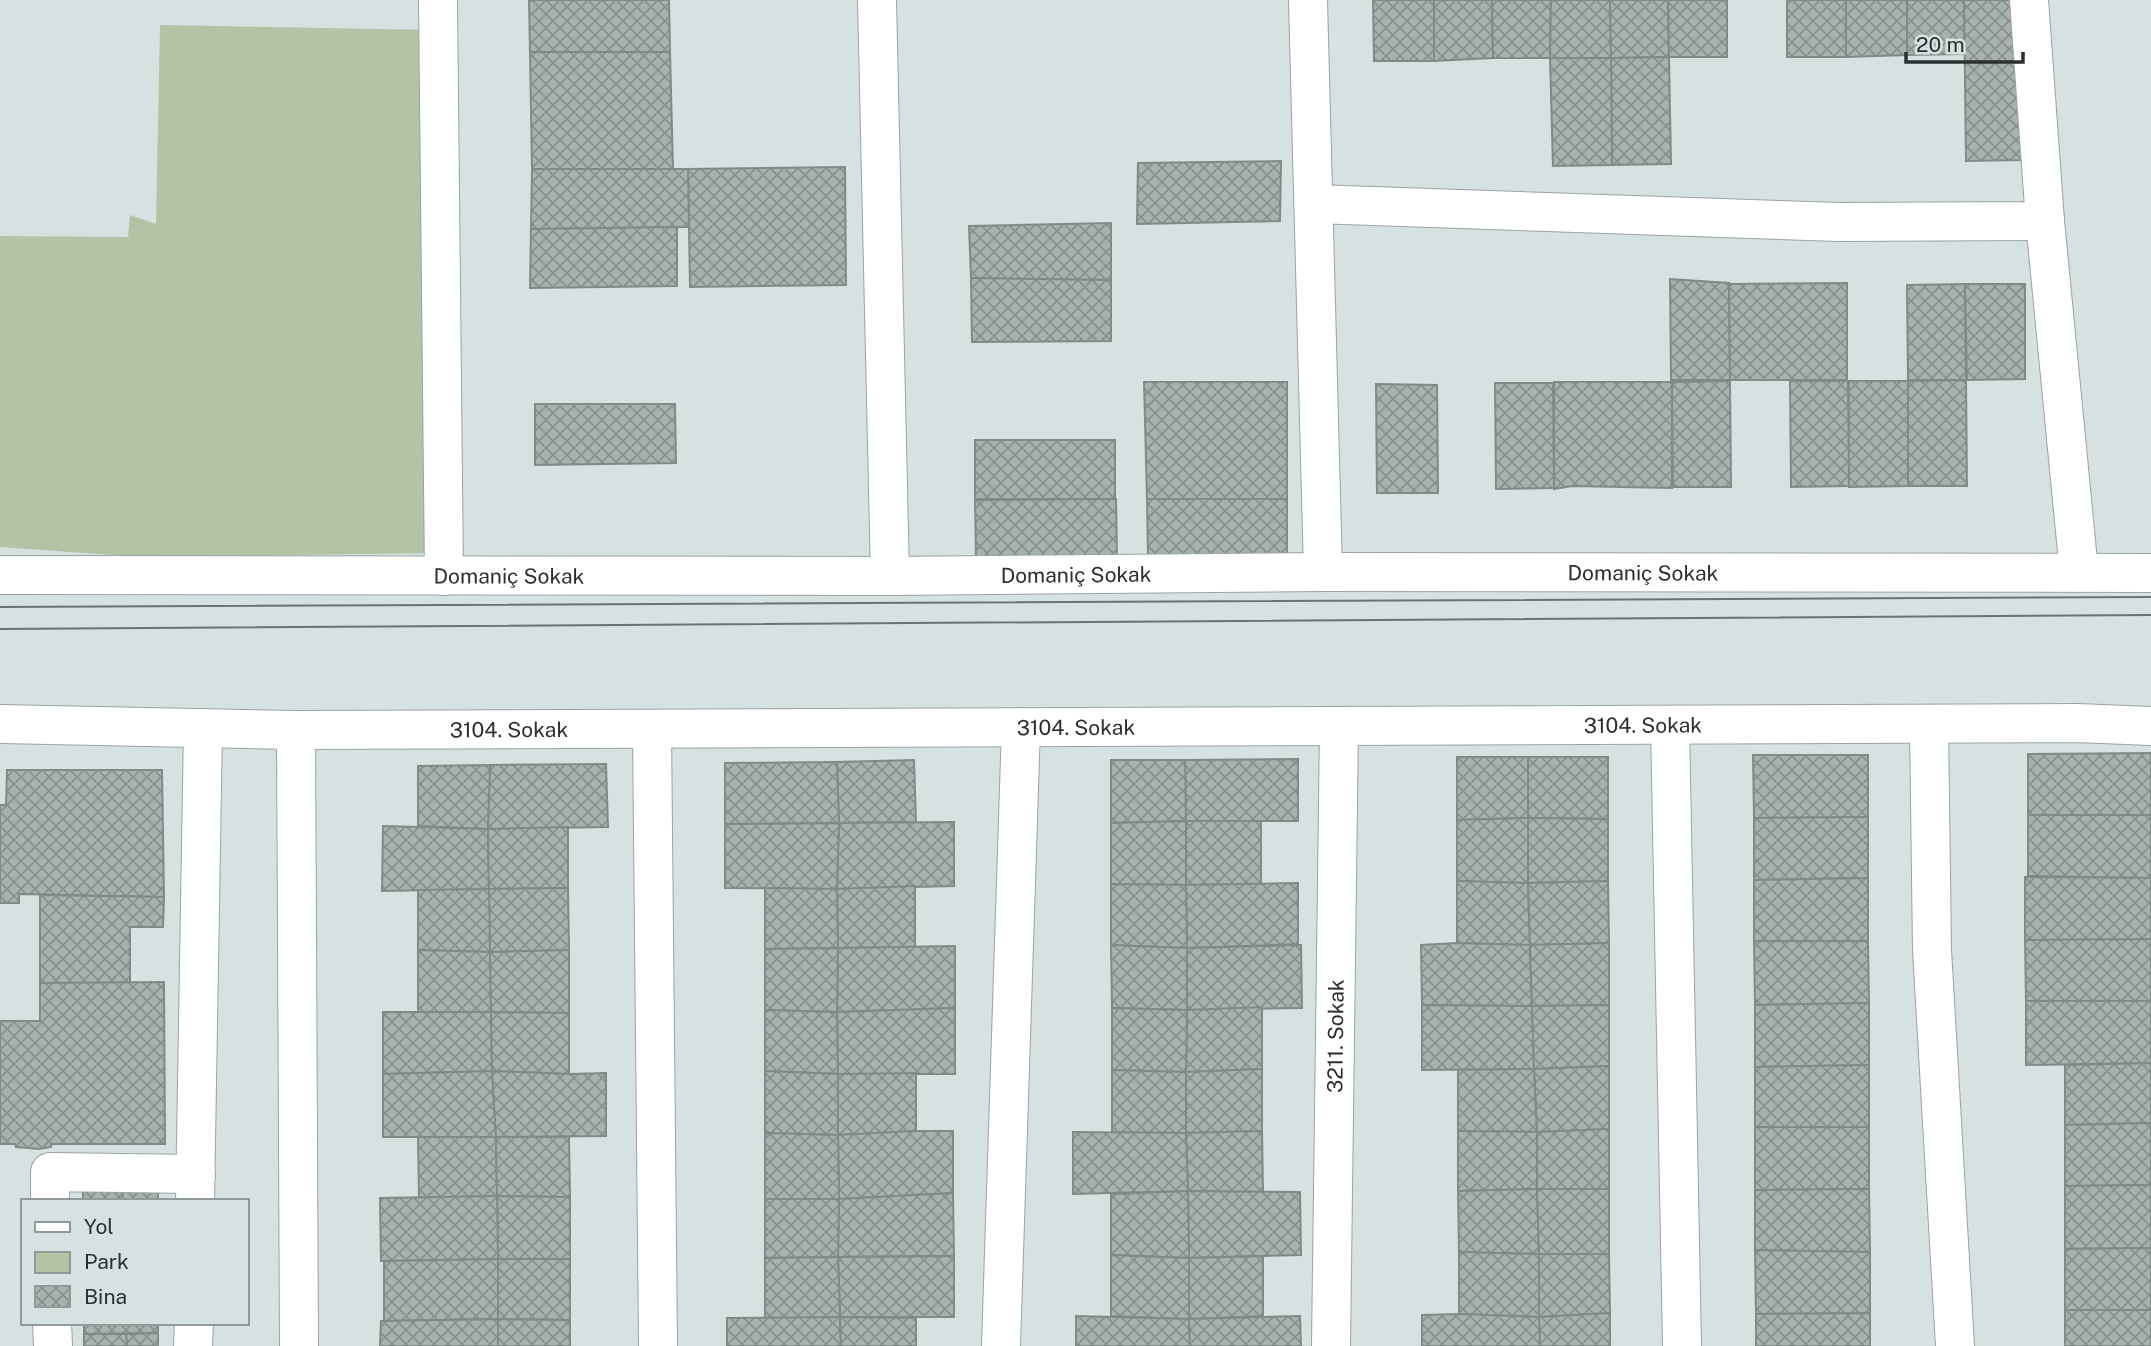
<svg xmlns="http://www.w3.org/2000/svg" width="2151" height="1346" font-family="'Public Sans',sans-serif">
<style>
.park{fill:#b4c2a6}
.building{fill:url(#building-cross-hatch);stroke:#818a85;stroke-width:2}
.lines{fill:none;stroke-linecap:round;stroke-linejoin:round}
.minor-casing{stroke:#99a4a4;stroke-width:40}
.minor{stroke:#fff;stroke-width:38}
.tram{stroke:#6a7272;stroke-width:2}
.labels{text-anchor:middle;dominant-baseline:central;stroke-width:5;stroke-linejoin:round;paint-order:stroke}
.street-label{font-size:21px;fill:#2a2f2f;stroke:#d5e2e1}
</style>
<defs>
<pattern id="building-cross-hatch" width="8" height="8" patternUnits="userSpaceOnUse" patternTransform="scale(1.75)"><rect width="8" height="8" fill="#a8b2ad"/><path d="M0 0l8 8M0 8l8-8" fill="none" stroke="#89918d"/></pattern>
</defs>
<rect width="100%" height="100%" fill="#d5e2e1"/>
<!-- park -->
<path class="park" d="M160 25 432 30 438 553 140 557 0 547V236L128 237 130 215 156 224Z"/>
<!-- building -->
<g class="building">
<path d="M529 0H669L670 52H530Z"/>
<path d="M1373 0H1434V61H1374Z"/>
<path d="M1434 0H1492L1493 58 1434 61Z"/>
<path d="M1492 0H1551L1550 58H1493Z"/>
<path d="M1551 0H1610L1611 58H1550Z"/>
<path d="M1610 0H1668L1669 57 1611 58Z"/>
<path d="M1668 0H1727V57H1669Z"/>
<rect x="1787" y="0" width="59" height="57"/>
<path d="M1846 0H1907V55L1846 57Z"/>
<path d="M1907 0H1964L1965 54 1907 55Z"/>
<path d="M1964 0H2021L2023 160 1966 161Z"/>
<path d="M530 52H670L673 169H532Z"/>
<path d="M1669 57 1671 164 1612 165 1611 58Z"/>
<path d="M1550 58H1611L1612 165 1553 166Z"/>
<path d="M1281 161 1280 221 1137 224 1138 163Z"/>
<path d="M845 167 846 285 690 287 688 169Z"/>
<path d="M532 169H688L689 227 531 229Z"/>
<path d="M1111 223V280L971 278 969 226Z"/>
<path d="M677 227V286L530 288 531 229Z"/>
<path d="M971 278 1111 280V341L972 342Z"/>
<path d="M1670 279 1729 283 1730 380H1671Z"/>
<path d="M1847 283V380H1730L1729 284Z"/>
<path d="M1965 284 1966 380H1908L1907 285Z"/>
<path d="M1965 284H2025V379L1967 380Z"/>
<path d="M1966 380 1967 486H1908V381Z"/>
<path d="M1730 381 1731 487H1673L1672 382Z"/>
<path d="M1790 381H1848L1849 486 1791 487Z"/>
<path d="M1849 381H1908V486L1849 487Z"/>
<path d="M1144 382H1287V499H1147Z"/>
<path d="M1554 382H1672V488L1572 486 1554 489Z"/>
<path d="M1495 383H1553L1554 488 1496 489Z"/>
<path d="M1376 384 1437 385 1438 493H1377Z"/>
<path d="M535 404H675L676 463 535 465Z"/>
<rect x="975" y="440" width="140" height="59"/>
<path d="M1116 499 1117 558H976L975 500Z"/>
<path d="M1147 499H1287V558H1148Z"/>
<path d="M2151 753V815H2028V754Z"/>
<path d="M1753 755H1868V817L1754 818Z"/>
<path d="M1457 757H1528V818L1457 820Z"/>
<path d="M1528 757H1608V819L1528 818Z"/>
<path d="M1298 759V821H1186L1185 760Z"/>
<path d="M914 760 916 822 839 823 837 762Z"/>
<path d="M1111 760H1185L1186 821 1111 823Z"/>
<path d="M837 762 839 823 725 824V763Z"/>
<path d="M606 764 608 827 488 829 490 765Z"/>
<path d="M490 765 488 829 418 826V766Z"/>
<path d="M7 770H162L164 897 19 894V903H0V805H6Z"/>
<path d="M2028 815H2151V878L2028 876Z"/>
<path d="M1868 817V878L1754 880V818Z"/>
<path d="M1528 818 1608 819V881L1528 883Z"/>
<path d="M1528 818V883L1457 881V820Z"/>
<path d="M1186 821H1261V884L1186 885Z"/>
<path d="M1186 821V885L1111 884V823Z"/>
<path d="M954 822V886L837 889 839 823Z"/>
<path d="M839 823 837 889 725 888V824Z"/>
<path d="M383 826 488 829 489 889 382 891Z"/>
<path d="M568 827V888L489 889 488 829Z"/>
<path d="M2025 877 2151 878V939L2025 940Z"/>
<path d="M1868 878V941H1754V880Z"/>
<path d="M1457 881 1528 883 1530 945 1457 943Z"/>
<path d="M1608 881 1609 943 1530 945 1528 883Z"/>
<path d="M1298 883V944L1187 948 1186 885Z"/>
<path d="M1111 884 1186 885 1187 948 1111 945Z"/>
<path d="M915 886V947L838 948 837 889Z"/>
<path d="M568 888 569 950 490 952 489 889Z"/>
<path d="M765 888 837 889 838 948 765 949Z"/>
<path d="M489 889 490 952 418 950V890Z"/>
<path d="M40 895 164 897 163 927H130V983H40Z"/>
<path d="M2151 939V1001H2026L2025 940Z"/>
<path d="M1754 941H1868L1869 1003 1755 1005Z"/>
<path d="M1457 943 1530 945 1532 1006 1422 1005 1421 945Z"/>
<path d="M1609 943V1005L1532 1006 1530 945Z"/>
<path d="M1111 945 1187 948V1010L1112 1008Z"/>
<path d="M1301 945 1302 1008 1187 1010V948Z"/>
<path d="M955 946V1008L837 1012 838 948Z"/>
<path d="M838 948 837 1012 765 1010V949Z"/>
<path d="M418 950 490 952 491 1012 418 1013Z"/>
<path d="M569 950V1013L491 1012 490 952Z"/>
<path d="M164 982 165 1144H51V1147L39 1149 16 1147 15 1144H0V1021H40V983Z"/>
<path d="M2026 1001H2151V1063L2026 1065Z"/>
<path d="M1869 1003V1065L1755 1067V1005Z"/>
<path d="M1422 1005 1532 1006 1534 1069 1422 1070Z"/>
<path d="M1609 1005V1066L1534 1069 1532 1006Z"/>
<path d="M1262 1007V1069L1186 1072 1187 1010Z"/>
<path d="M955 1008V1074H838L837 1012Z"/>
<path d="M1112 1008 1187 1010 1186 1072 1112 1070Z"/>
<path d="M765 1010 837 1012 838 1074 765 1071Z"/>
<path d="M383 1012H491L492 1071 383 1074Z"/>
<path d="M491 1012 569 1013V1074L492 1071Z"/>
<path d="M2151 1063V1123L2065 1125V1065Z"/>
<path d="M1869 1065V1127H1755V1067Z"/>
<path d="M1609 1066V1129L1537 1132 1534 1069Z"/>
<path d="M1262 1069V1131L1186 1133V1072Z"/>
<path d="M1534 1069 1537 1132 1458 1131V1070Z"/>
<path d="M1112 1070 1186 1072V1133L1112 1132Z"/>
<path d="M492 1071 496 1137H383V1074Z"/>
<path d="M492 1071 569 1074 606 1073V1136L496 1137Z"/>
<path d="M765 1071 838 1074V1135L765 1133Z"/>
<path d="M916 1073V1131L838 1135V1074Z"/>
<path d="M2151 1123V1185L2065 1186V1125Z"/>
<path d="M1755 1127H1869V1189L1755 1190Z"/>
<path d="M1609 1129V1189H1537V1132Z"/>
<path d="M916 1131H953V1193L839 1199 838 1135Z"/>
<path d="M1262 1131 1263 1192 1188 1191 1186 1133Z"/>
<path d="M1458 1131 1537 1132V1189L1458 1191Z"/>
<path d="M1073 1132 1186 1133 1188 1191 1073 1194Z"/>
<path d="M765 1133 838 1135 839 1199H765Z"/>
<path d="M418 1137H496L497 1196 419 1198Z"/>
<path d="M496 1137H569L570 1197 497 1196Z"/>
<path d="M2151 1185V1248L2065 1249V1186Z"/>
<path d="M83 1187H122L123 1201H83Z"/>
<path d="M122 1187H158V1201H123Z"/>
<path d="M1537 1189 1539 1254 1459 1252 1458 1191Z"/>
<path d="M1537 1189H1609V1254H1539Z"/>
<path d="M1869 1189 1870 1252 1755 1250V1190Z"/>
<path d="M1188 1191 1300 1192 1301 1255 1189 1258Z"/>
<path d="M1188 1191 1189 1258 1111 1255V1194Z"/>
<path d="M953 1193 954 1256 838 1257 839 1199Z"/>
<path d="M497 1196 570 1197V1259H498Z"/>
<path d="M497 1196 498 1259 381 1261 380 1198Z"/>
<path d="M765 1199H839L838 1257 765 1258Z"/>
<path d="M2151 1248V1310H2065V1249Z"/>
<path d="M1755 1250 1870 1252V1313L1756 1314Z"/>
<path d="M1459 1252 1539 1254V1317L1459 1314Z"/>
<path d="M1539 1254H1609L1610 1313 1539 1317Z"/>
<path d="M1111 1255 1189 1258V1319L1111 1316Z"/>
<path d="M954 1256V1317H840L838 1257Z"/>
<path d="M1263 1256V1316L1189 1319V1258Z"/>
<path d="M838 1257 840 1317 765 1319V1258Z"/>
<path d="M498 1259H570V1320L498 1319Z"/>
<path d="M498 1259V1319L384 1321V1261Z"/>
<rect x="2065" y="1310" width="86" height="36"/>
<path d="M1610 1313V1346H1540L1539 1317Z"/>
<path d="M1870 1313V1346H1756V1314Z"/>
<path d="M1459 1314 1539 1317 1540 1346H1422V1315Z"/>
<path d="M1076 1316 1189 1319 1190 1346H1076Z"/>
<path d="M1300 1316 1301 1346H1190L1189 1319Z"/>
<path d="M840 1317 841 1346H727V1318Z"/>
<path d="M840 1317 916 1318V1346H841Z"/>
<path d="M498 1319 570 1320V1346H498Z"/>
<path d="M498 1319V1346H380L381 1321Z"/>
<path d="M84 1323H158V1333L84 1334Z"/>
<path d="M158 1333V1346H127L126 1334Z"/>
<path d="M84 1334H126L127 1346H84Z"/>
</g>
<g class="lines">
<defs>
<g id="minor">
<path d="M438 0 444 576"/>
<path d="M877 0 890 576"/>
<path d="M1308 0 1323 572"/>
<path d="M1314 204 1839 222 2045 221 2029 0"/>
<path d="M2045 221 2079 572"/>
<path id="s1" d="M0 575 890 576 1323 572 2151 573"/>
<path id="s2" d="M0 724 296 730 2077 723 2151 726"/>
<path d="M1929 724 1932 950 1955 1346"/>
<path d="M1670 725 1682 1346"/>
<path d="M652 729 658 1346"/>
<path d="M296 730 299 1346"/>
<path d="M50 1201V1172L196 1174"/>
<path d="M195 1201 203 728"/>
<path d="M52 1323 53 1346"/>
<path d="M193 1346 194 1323"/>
<path d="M1001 1346 1021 727"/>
<path id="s3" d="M1331 1346 1339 726"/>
</g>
</defs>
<!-- minor casing -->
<use href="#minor" class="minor-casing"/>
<!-- minor -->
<use href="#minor" class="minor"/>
<!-- tram -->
<g class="tram">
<path d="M0 607 2151 597"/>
<path d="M0 629 2151 615"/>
</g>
</g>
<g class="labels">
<!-- street labels -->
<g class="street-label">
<text stroke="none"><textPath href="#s1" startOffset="1643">Domaniç Sokak</textPath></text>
<text stroke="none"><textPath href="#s1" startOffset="1076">Domaniç Sokak</textPath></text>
<text stroke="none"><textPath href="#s1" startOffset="509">Domaniç Sokak</textPath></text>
<text stroke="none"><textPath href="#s2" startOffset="1643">3104. Sokak</textPath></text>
<text stroke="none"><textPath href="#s2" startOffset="1076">3104. Sokak</textPath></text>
<text stroke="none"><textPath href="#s2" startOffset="509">3104. Sokak</textPath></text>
<text stroke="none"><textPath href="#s3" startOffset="310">3211. Sokak</textPath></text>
</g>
</g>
<!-- legend -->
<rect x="21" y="1199" width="228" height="126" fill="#d5e2e1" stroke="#919a9a" stroke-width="2"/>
<rect x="35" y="1222" width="35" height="10" fill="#ffffff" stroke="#919a9a" stroke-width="2"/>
<text x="84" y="1234" font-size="21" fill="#2a2f2f">Yol</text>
<rect x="35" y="1252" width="35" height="21" fill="#b4c2a6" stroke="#919a9a" stroke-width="2"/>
<text x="84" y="1269" font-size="21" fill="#2a2f2f">Park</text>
<rect x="35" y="1286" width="35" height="21" fill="url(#building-cross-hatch)" stroke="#919a9a" stroke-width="2"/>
<text x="84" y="1304" font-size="21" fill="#2a2f2f">Bina</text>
<!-- scale -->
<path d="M1906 52v10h117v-10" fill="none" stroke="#2a2f2f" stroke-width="3.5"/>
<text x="1916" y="52" font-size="21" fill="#2a2f2f" stroke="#d5e2e1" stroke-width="5" paint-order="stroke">20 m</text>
</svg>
